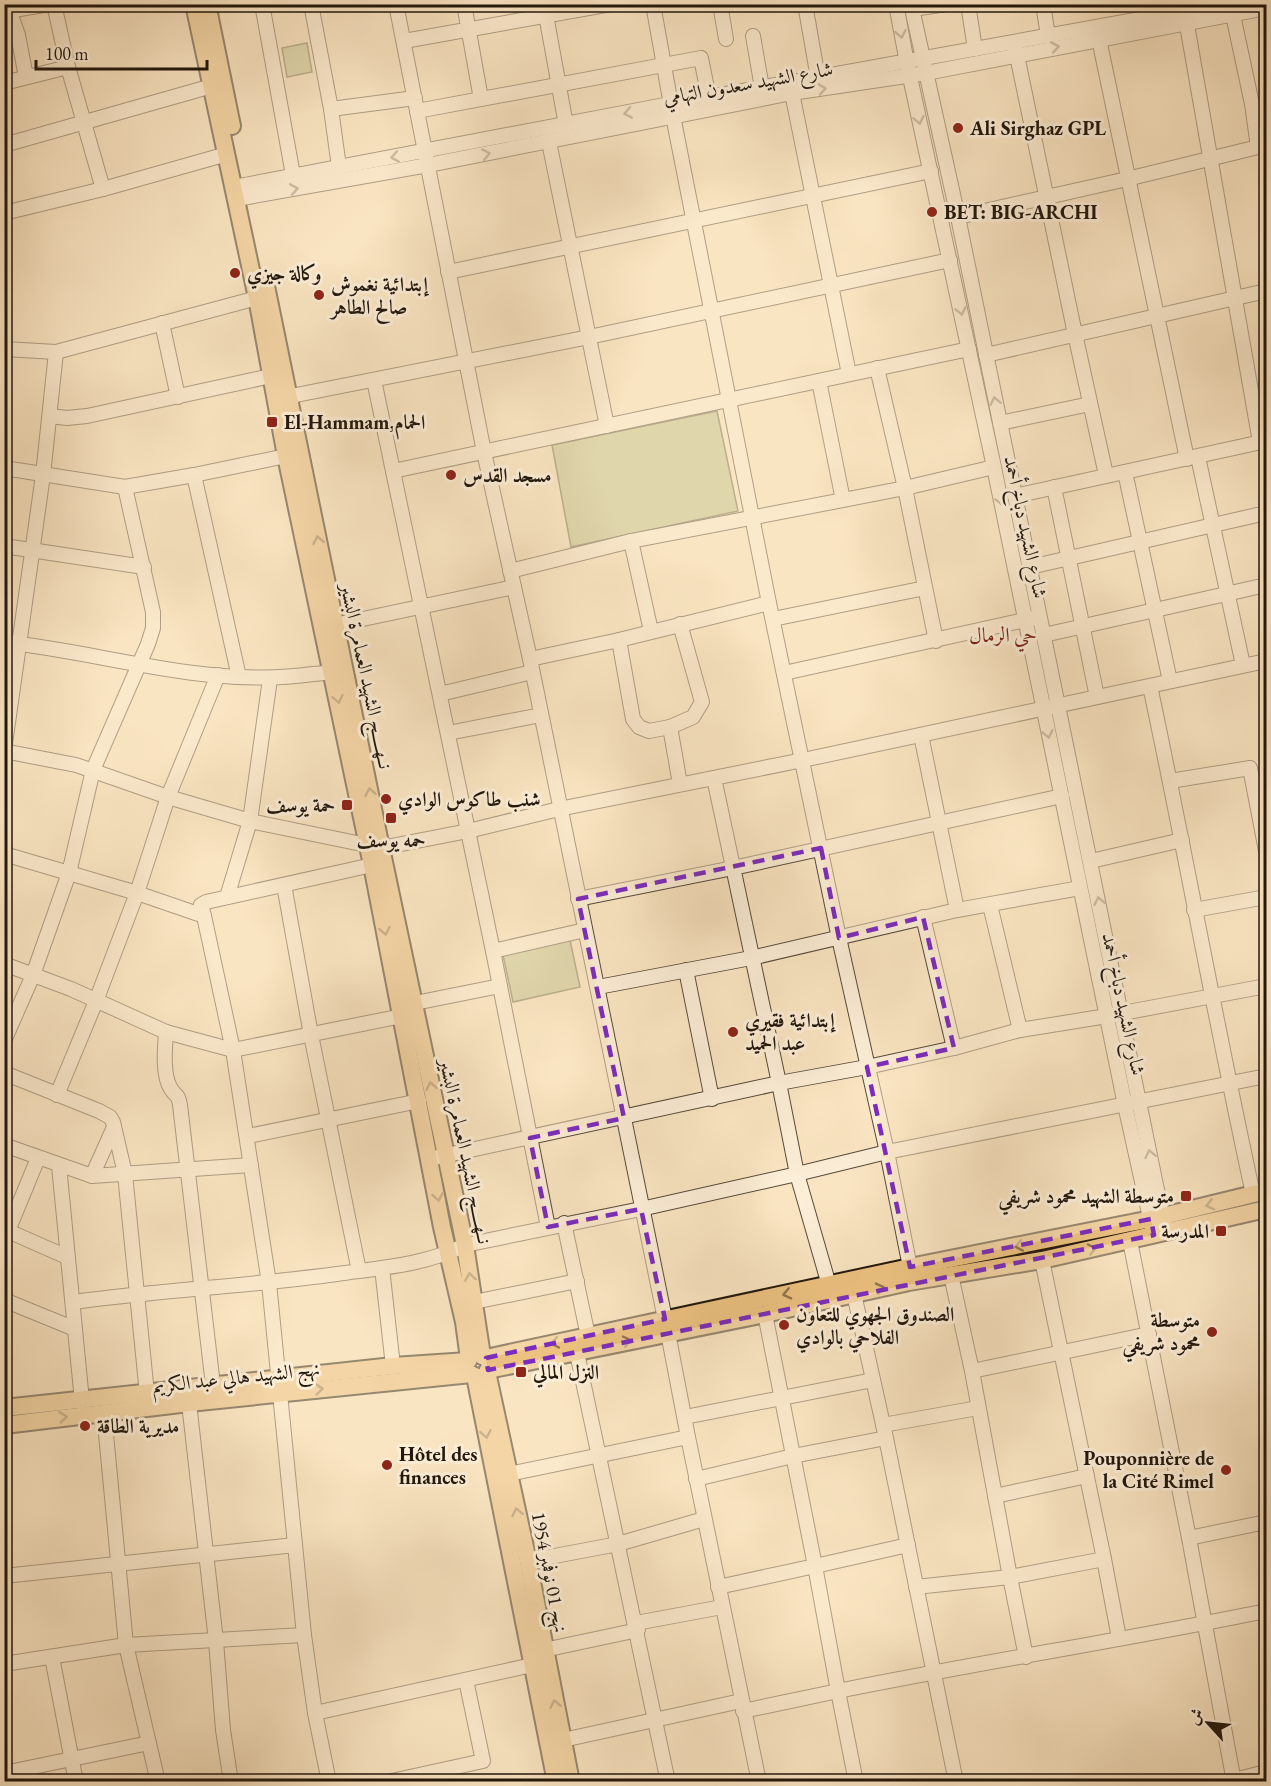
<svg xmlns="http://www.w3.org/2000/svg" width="1271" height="1786" font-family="'EB Garamond',Amiri,serif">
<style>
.green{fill:#c1c391;stroke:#716d4f;stroke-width:1.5}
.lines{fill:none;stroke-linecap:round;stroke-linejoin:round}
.minor-casing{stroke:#574a3a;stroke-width:16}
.major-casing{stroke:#21170d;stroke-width:20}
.minor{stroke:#fceed7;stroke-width:14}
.major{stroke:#edc281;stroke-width:16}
.oneway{stroke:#998d7c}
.oneway2{stroke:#91754d}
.marked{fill:none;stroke:#7b2cbf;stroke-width:4.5;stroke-dasharray:12 8;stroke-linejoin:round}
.poi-dot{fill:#8f2418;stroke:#fceed7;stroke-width:2}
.labels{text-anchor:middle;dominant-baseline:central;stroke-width:6;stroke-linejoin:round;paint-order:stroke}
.street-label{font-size:20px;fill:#21170d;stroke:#fceed7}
.poi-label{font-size:20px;font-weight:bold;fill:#21170d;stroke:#fceed7;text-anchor:start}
.neighbourhood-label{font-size:21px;fill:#7a1f14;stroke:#fceed7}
</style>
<rect width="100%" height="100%" fill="#fae5c2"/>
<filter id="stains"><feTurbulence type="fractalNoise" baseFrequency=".00333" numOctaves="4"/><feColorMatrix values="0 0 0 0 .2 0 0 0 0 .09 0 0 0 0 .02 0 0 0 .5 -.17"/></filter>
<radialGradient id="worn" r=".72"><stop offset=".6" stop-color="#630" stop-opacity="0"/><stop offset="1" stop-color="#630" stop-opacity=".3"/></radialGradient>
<!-- green -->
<g class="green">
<path d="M307 43 312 72 287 77 282 48Z"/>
<path d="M717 411 738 511 571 547 552 445Z"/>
<path d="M570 940 580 987 513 1002 503 955Z"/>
</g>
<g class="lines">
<defs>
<g id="minor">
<path d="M7 4 18 35 26 77"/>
<path d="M54 4 68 67 103 189"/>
<path d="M262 4 293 175"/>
<path d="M311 4 331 109 339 167"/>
<path d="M396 4 484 452 530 659 665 1319"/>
<path d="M464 4 481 99"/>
<path d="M544 4 566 125"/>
<path d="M653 4 673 116 769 603 839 938 887 1152 910 1267"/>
<path d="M720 4 726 39"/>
<path d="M805 4 818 78"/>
<path d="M896 4 907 63 994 467 1125 1105 1152 1227"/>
<path d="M911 4 958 217 1164 1224"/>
<path d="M968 4 975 49"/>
<path d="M1043 4 1048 36"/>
<path d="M912 9 947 4"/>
<path d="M8 11 49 4"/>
<path d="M1187 25 1260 442"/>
<path d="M753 36 762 88"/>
<path d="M1099 39 1187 459"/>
<path d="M404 41 611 4"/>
<path d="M1015 46 1075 334 1106 475"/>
<path d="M4 83 68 67"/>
<path d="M792 93 849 374"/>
<path d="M331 109 415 98"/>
<path d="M417 111 701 58 709 98"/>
<path d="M549 142 607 426"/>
<path d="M4 145 212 86"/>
<path d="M234 187 670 104 1223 4"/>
<path d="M237 199 428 165 792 93 926 73 1266 8"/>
<path d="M4 213 103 189 227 154"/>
<path d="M958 217 1127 179 1258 147 1252 104 1233 15"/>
<path d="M448 272 931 171"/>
<path d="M162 323 178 397"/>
<path d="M4 349 56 352 257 298"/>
<path d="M986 355 1266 291"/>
<path d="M877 368 905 488 936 641"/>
<path d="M374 380 493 951 548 1227"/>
<path d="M819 381 843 500"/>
<path d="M281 398 589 337 950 260"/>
<path d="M50 416 67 418 87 416 271 376"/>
<path d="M1000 423 1090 404"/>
<path d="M1198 457 1243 665"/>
<path d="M4 468 125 487 194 475 286 456"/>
<path d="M393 471 969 349"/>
<path d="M1125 472 1170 681"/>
<path d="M194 475 239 677"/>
<path d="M1054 487 1097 697"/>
<path d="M1015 496 1266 441"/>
<path d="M631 541 651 631"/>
<path d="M4 546 144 567"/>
<path d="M1030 567 1266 513"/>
<path d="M510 571 631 541 905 488 994 467"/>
<path d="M773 619 925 588"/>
<path d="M325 627 514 587"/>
<path d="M1044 635 1266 585"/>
<path d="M619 640 633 719 639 727 649 731 670 727 693 717 702 702 680 624"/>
<path d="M4 642C107 653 209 689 313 674 322 673 331 673 340 671"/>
<path d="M530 659 619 640 769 603"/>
<path d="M784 673 1034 618"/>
<path d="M1150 686C1186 855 1216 1025 1253 1194"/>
<path d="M440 694 532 672"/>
<path d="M670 727 680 784"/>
<path d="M448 733 541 715"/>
<path d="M921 735 957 910"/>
<path d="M4 751 76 765 168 797 250 821 381 848 468 831 559 809 803 760 1266 661"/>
<path d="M4 751 43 475 56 352"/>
<path d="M714 778 779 1083 797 1174 829 1285"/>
<path d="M1170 781 1250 768 1266 851"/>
<path d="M4 854 137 893 204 916 201 905 206 902 372 865"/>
<path d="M1091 861 1182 840"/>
<path d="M284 885 311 1035 359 1271"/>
<path d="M227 897 250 821 270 679"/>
<path d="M578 899 733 868 1062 796"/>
<path d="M990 905 1020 1030"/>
<path d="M1194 910 1266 897"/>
<path d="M204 916 233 1050 269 1283 304 1635 315 1713 329 1782"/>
<path d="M923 917 954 1048"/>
<path d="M493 951 585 930"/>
<path d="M4 964 71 989 166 1032 233 1050 402 1016"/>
<path d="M686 970 712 1099"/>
<path d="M598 987 751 958 957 910 1080 888"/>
<path d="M405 1005 500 986"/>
<path d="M166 1032C165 1048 162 1075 171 1089 176 1097 178 1093 180 1105L213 1385"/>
<path d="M4 1041 33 975 69 873 93 770 148 644 153 628V612L125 487"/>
<path d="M4 1073 99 1111 110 1117 113 1122 125 1174 147 1394"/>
<path d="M57 1095 96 1001 137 893 168 797 218 675"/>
<path d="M248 1136 419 1101"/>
<path d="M4 1145 92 1176 251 1165"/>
<path d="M438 1157 779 1083 867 1067 954 1048 1020 1030 1107 1016 1266 986"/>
<path d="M38 1158 8 1231 67 1257"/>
<path d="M59 1166 82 1401"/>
<path d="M92 1176 114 1127"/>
<path d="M564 1223 588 1336"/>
<path d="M1130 1241 1189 1538 1234 1782"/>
<path d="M382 1268 393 1366"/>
<path d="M951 1275 972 1371 1010 1577 1104 1559 1042 1260"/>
<path d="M854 1294 886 1438 956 1782"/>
<path d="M4 1300 75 1329"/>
<path d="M73 1302C161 1290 249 1286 337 1274 379 1268 426 1265 465 1245L641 1209 797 1174 887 1152 1266 1076"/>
<path d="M474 1302 577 1281"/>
<path d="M765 1314 815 1566 908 1545"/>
<path d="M577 1353 668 1782"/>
<path d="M972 1371 1149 1334"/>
<path d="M189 1403 216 1641 223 1730 231 1782"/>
<path d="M104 1413 126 1645 158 1782"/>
<path d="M685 1417 873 1380"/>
<path d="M883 1425 978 1408"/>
<path d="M688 1437 759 1782"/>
<path d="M509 1474 688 1437 668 1333"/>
<path d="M696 1479 793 1456 886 1438"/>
<path d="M995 1496 1087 1476"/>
<path d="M1189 1538 1266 1522"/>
<path d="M1104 1559 1119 1638"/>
<path d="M528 1561 618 1544 704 1519"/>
<path d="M4 1576 295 1545"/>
<path d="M718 1587 815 1566 838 1691C981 1662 1124 1640 1266 1611"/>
<path d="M916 1587 1010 1577 1026 1657"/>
<path d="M636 1623 722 1607"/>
<path d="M544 1650 638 1630"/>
<path d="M52 1657 76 1782"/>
<path d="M4 1664 126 1645 304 1635"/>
<path d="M743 1711 838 1691 856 1782"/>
<path d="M315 1713 532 1665"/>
<path d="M563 1740 741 1701"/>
<path d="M4 1773 149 1743"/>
<path d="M1234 1780 1266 1772"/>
<path d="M387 1782 483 1761 466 1680"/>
</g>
<g id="major">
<path d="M194 4 257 298 286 456 372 865 442 1227 464 1322 469 1359"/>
<path d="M207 4 232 126"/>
<path d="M266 286 381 848 465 1245 482 1356"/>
<path d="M486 1358 910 1267 1151 1219 1266 1191"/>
<path d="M488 1370 765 1314 909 1282 1042 1260 1266 1209"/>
<path d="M487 1372 528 1561 571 1782"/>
<path d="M475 1376 556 1782"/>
<path d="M4 1408 393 1366 468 1361"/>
<path d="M4 1425 189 1403 471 1374"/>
</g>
</defs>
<!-- minor casing -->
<use href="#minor" class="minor-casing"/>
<!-- major casing -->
<use href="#major" class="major-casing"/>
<!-- minor -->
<use href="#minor" class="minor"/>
<!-- major -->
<use href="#major" class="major"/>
</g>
<!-- one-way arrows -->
<defs><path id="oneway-chevron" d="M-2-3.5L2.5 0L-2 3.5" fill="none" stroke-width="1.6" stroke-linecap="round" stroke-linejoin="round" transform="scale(1.5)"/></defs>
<g class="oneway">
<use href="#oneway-chevron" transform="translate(901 34) rotate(79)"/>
<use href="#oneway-chevron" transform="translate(1055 47) rotate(-10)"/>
<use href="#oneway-chevron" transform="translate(822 89) rotate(-9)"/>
<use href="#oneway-chevron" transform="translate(628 113) rotate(169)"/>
<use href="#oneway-chevron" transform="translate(919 120) rotate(78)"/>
<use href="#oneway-chevron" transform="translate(486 154) rotate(-11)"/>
<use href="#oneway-chevron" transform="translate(395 157) rotate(170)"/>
<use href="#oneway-chevron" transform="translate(294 189) rotate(-10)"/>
<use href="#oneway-chevron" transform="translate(961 311) rotate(78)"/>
<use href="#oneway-chevron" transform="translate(995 401) rotate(-102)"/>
<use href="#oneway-chevron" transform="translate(1001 501) rotate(78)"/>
<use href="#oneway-chevron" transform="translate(1048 734) rotate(78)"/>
<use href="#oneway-chevron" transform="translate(1099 901) rotate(-101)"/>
<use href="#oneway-chevron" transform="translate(1150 1154) rotate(-102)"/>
</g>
<g class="oneway2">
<use href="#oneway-chevron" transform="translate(318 540) rotate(-101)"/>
<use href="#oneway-chevron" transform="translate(338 699) rotate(78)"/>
<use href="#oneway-chevron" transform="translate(370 792) rotate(-101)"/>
<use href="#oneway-chevron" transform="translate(385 931) rotate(79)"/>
<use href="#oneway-chevron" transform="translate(431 1086) rotate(-102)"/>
<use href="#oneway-chevron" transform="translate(438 1197) rotate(80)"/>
<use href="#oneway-chevron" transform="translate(1210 1205) rotate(166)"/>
<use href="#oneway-chevron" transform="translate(1019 1246) rotate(169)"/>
<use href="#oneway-chevron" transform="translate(1092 1249) rotate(-12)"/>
<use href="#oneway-chevron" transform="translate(470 1277) rotate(-99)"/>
<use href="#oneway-chevron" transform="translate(880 1288) rotate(-13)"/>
<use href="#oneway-chevron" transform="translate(787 1294) rotate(167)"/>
<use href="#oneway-chevron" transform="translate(627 1341) rotate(-12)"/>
<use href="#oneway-chevron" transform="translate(555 1343) rotate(168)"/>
<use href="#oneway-chevron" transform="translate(319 1389) rotate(-6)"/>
<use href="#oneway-chevron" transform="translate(63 1417) rotate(-7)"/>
<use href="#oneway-chevron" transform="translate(486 1434) rotate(79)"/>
<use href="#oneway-chevron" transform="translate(517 1512) rotate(-102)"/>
<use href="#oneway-chevron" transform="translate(555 1704) rotate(-102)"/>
</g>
<!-- marked area -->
<path d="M0 0H1271V1786H0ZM821 848 839 938 923 917 954 1048 867 1067 910 1267 1151 1219 1154 1235 488 1370 486 1358 665 1319 641 1209 548 1227 530 1138 624 1118 578 899Z" fill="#fae5c2" fill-opacity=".55" fill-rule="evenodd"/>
<path class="marked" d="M821 848 839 938 923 917 954 1048 867 1067 910 1267 1151 1219 1154 1235 488 1370 486 1358 665 1319 641 1209 548 1227 530 1138 624 1118 578 899Z"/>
<!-- markers -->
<g class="poi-dot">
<circle cx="958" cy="128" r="6"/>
<circle cx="932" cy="212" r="6"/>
<circle cx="235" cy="273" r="6"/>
<circle cx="319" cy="295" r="6"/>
<rect x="266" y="416" width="12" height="12" rx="3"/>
<circle cx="451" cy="475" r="6"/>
<circle cx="386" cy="799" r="6"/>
<rect x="341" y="799" width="12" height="12" rx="3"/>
<rect x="385" y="812" width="12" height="12" rx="3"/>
<circle cx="733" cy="1032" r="6"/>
<rect x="1180" y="1190" width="12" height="12" rx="3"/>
<rect x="1215" y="1225" width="12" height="12" rx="3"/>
<circle cx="784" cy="1325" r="6"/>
<circle cx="1212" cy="1332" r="6"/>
<rect x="515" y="1366" width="12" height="12" rx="3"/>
<circle cx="85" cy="1426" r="6"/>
<circle cx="387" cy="1465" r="6"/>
<circle cx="1226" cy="1470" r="6"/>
</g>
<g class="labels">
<!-- street labels -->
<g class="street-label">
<text transform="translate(748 83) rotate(-10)">شارع الشهيد سعدون التهامي</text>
<text transform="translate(1026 527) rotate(78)">شارع الشهيد دباخ أحمد</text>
<text transform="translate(367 676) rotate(78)">نــهـــــج الشهيد العمامرة البشير</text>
<text transform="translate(1124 1004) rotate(78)">شارع الشهيد دباخ أحمد</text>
<text transform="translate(466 1151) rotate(78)">نــهـــــج الشهيد العمامرة البشير</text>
<text transform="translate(236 1377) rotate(-6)">نهج الشهيد هالي عبد الكريم</text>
<text transform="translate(550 1572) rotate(79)">نهج 01 نوفمبر 1954</text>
</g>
<!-- poi labels -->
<g class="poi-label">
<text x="970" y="128">Ali Sirghaz GPL</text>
<text x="944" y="212">BET: BIG-ARCHI</text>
<text x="247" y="273">وكالة جيزي</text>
<text x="331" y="284">إبتدائية نغموش<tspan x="331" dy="23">صالح الطاهر</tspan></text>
<text x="284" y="422">El-Hammam,الحمام</text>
<text x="463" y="475">مسجد القدس</text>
<text x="398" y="799">شنب طاكوس الوادي</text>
<text x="335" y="805" text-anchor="end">حمة يوسف</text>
<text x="391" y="840" text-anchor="middle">حمه يوسف</text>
<text x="745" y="1020">إبتدائية فقيري<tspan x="745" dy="23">عبد الحميد</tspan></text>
<text x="1174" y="1196" text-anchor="end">متوسطة الشهيد محمود شريفي</text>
<text x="1209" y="1231" text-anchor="end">المدرسة</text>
<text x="796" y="1314">الصندوق الجهوي للتعاون<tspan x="796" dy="23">الفلاحي بالوادي</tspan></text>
<text x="1200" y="1320" text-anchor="end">متوسطة<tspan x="1200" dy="23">محمود شريفي</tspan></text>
<text x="533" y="1372">النزل المالي</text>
<text x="97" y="1426">مديرية الطاقة</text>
<text x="399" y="1454">Hôtel des<tspan x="399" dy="23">finances</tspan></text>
<text x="1214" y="1458" text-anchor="end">Pouponnière de<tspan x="1214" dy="23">la Cité Rimel</tspan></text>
</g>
<!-- neighbourhood labels -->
<g class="neighbourhood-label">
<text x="1003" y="634">حي الرمال</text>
</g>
</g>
<!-- margin -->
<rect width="1271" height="1786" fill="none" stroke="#fae5c2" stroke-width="24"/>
<rect x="6" y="6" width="1259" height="1774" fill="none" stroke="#21170d" stroke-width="3"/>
<rect x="12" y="12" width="1247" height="1762" fill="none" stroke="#21170d" stroke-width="1.5"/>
<!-- north arrow -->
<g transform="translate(1208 1723) rotate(297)" stroke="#fceed7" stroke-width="4.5" paint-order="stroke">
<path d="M0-4.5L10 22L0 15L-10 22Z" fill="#21170d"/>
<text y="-9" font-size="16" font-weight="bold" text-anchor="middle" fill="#21170d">ش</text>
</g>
<!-- scale -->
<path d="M36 60v9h171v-9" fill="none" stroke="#21170d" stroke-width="3"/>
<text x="45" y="60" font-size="18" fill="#21170d" stroke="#fceed7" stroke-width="4.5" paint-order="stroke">100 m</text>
<rect width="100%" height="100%" filter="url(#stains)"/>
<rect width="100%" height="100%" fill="url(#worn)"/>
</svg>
